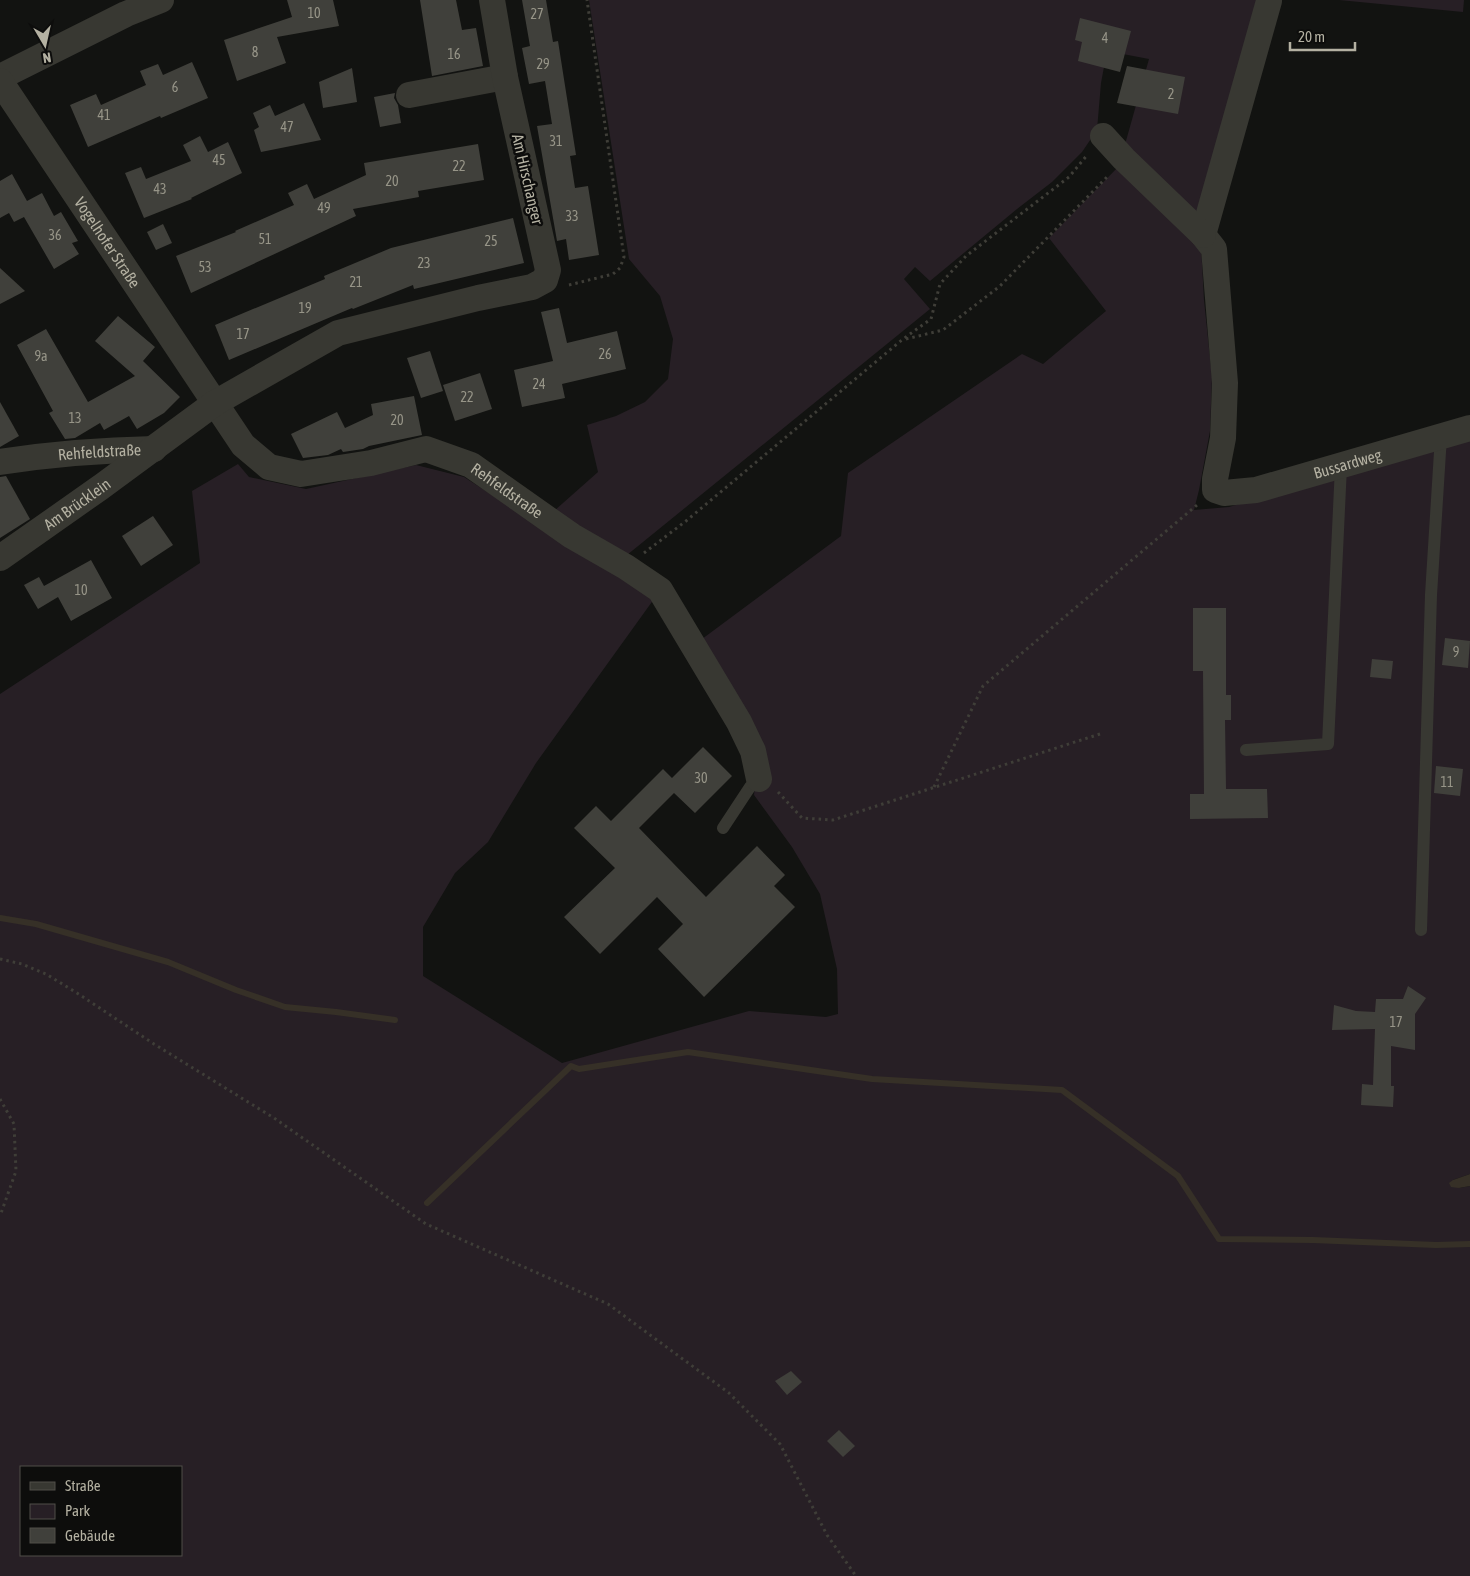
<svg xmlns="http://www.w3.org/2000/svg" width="1470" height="1576" font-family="'Asap Condensed',sans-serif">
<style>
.green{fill:#271f25;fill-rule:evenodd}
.water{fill:#363027}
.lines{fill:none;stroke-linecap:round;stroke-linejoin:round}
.stream{stroke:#363027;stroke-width:6}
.building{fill:#40403b}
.path{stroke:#3f3e38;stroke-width:3;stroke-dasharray:2.5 4;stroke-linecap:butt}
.service{stroke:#383832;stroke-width:12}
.minor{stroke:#383832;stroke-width:26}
.labels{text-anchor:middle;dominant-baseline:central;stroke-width:5;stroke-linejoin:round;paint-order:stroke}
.number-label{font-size:14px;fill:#979588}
.street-label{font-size:16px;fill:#b4b1a2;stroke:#0d0d0c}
</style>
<rect width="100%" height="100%" fill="#121311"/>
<!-- green -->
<g class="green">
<path d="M589 0H1272L1197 221 1124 148 1149 59 1107 51 1101 83 1097 130 1082 152 1052 182 1017 209 930 281 915 267 904 279 930 309 627 555 554 511 598 472 587 425 616 416 645 402 668 379 673 339 660 296 629 259Z"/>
<path d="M1339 0H1464L1463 12Z"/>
<path d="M1119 166 1201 245 1204 300 1212 377 1210 431 1199 490 1194 510 1229 507 1410 451 1470 437V1174L1453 1180 1459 1188 1470 1186V1576H0V694L200 563 192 491 238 464 249 477 306 489 416 465 464 477 654 599 536 763 488 842 455 873 423 927V976L562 1063 749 1011 826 1017 838 1014 837 969 820 894 792 847 754 795 758 754 698 642 841 536 848 473 1022 354 1043 364 1106 311 1049 238ZM21 1467H181V1555H21Z"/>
</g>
<!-- water -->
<path class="water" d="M1470 1174V1186L1459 1188 1451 1187 1449 1183 1453 1180Z"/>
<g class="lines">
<!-- stream -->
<g class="stream">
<path d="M0 918 36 924 168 962 236 990 285 1007 336 1012 395 1020"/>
<path d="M427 1203 571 1066 579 1069 688 1052 872 1079 1062 1090 1178 1176 1219 1239 1313 1240 1436 1245 1470 1244"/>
</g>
</g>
<!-- building -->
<g class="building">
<path d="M287 0H333L339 26 277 37 286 63 237 81 224 40 292 17Z"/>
<path d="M420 0H456L462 30 476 28 483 66 432 76Z"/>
<path d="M522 0H546L553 42 558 41 566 92 576 155 570 156 575 188 588 186 599 255 569 260 566 239 557 241 537 126 552 124 545 81 529 84 522 48 530 46Z"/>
<path d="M1080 18 1131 31 1120 72 1078 61 1082 42 1075 40Z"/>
<path d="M192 62 208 98 161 118 160 116 88 147 70 105 96 94 101 105 146 85 140 71 158 64 163 75Z"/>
<path d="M1127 66 1185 77 1178 114 1117 103Z"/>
<path d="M352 68 357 102 323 108 319 82Z"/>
<path d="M395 93 394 98 398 105 401 123 380 127 374 97Z"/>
<path d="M304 103 321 140 261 152 254 130 259 127 253 113 270 105 275 116Z"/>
<path d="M200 136 208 152 228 142 242 173 191 198 192 199 144 218 125 173 141 167 146 179 191 161 183 145Z"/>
<path d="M478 144 484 180 418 191 419 197 353 209 356 216 191 293 176 256 236 232 235 231 294 205 288 193 307 184 314 199 366 175 364 163Z"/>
<path d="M12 174 27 201 42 193 54 216 61 212 78 241 72 243 79 254 54 269 24 217 14 222 9 213 0 218V181Z"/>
<path d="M513 218 524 263 414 289 413 285 353 309 352 308 229 360 215 325 325 279 324 276 391 248Z"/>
<path d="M163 224 172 243 156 250 147 232Z"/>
<path d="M0 268 25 291 0 304Z"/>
<path d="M559 308 567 343 617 331 626 369 562 384 565 398 522 407 514 370 553 361 541 312Z"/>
<path d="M118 316 155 347 143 361 180 397 164 413 137 429 129 416 104 430 100 423 75 438 65 439 49 413 53 411 17 345 46 329 88 402 135 376 95 341Z"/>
<path d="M430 351 443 391 421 398 407 358Z"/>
<path d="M480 373 492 409 455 421 443 385Z"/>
<path d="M414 396 422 435 369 446 363 449 343 452 341 449 328 455 303 458 291 434 337 412 345 428 373 415 371 404Z"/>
<path d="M0 402 19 436 0 447Z"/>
<path d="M6 476 30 519 0 538V477Z"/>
<path d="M153 516 173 545 141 566 122 536Z"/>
<path d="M91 560 112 598 71 621 58 597 38 609 24 585 39 577 44 586Z"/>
<path d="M1193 608H1226V695H1231V720H1225L1226 789H1267L1268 818 1190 819V794H1204L1203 671H1193Z"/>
<path d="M1445 638 1470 641 1468 668 1442 665Z"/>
<path d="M1372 659 1393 661 1391 679 1370 677Z"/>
<path d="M703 747 732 776 695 813 674 793 639 828 706 897 757 846 785 875 774 886 795 907 704 997 658 949 683 924 657 897 600 954 564 917 615 868 574 828 596 806 611 821 663 769 672 778Z"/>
<path d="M1436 766 1463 769 1460 796 1434 793Z"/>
<path d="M1408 986 1426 998 1415 1014V1050L1391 1046V1086H1394L1393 1107 1361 1105 1362 1084 1373 1085 1375 1029 1332 1030 1334 1005 1356 1011 1375 1012 1376 999H1403Z"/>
<path d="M791 1371 802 1382 787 1395 775 1381Z"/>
<path d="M839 1430 855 1446 843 1457 827 1441Z"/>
</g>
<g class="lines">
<!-- path -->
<g class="path">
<path d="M569 285 613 274 620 268 624 257 587 0"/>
<path d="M906 339 943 330 1000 286 1108 176"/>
<path d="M644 553 686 521 903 339 931 319 940 284 966 256 1069 177 1088 154"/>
<path d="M934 787 983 686 1197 505"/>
<path d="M778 792 802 818 833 820 1103 733"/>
<path d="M0 959 22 964 46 974 77 993 154 1044 274 1118 426 1224 608 1304 729 1393 780 1444 827 1535 856 1576"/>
<path d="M0 1099 14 1124 16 1171 0 1216"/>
</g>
<!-- service -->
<g class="service">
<path d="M1246 750 1328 744 1341 466"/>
<path d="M723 828 750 787 759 779"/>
<path d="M1421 930 1431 595 1441 436"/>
</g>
<!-- minor -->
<g class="minor">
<path id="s1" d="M1269 1 1203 235 1214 249 1225 383 1223 438 1215 479V490L1224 493 1256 490 1470 428"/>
<path d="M0 77 126 14 161 0"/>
<path id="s2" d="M0 81 243 445 269 467 301 474 371 463 426 449 471 465 572 536 626 567 660 590 739 722 753 751 759 779"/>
<path d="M409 95 505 77"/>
<path d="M1103 136 1124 159 1203 235"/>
<path id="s3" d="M0 462C51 454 102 450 154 449"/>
<path id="s4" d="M0 558 101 487 215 403 338 333 478 298 532 287 545 280 548 270 505 77 492 0"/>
</g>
</g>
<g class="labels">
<!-- number labels -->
<g class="number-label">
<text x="314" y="13">10</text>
<text x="537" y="14">27</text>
<text x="1105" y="38">4</text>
<text x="255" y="52">8</text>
<text x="454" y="54">16</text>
<text x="543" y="64">29</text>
<text x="175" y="87">6</text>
<text x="1171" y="94">2</text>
<text x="104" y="115">41</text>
<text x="287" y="127">47</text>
<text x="556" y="141">31</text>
<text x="219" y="160">45</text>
<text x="459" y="166">22</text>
<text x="392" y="181">20</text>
<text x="160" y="189">43</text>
<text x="324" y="208">49</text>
<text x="572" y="216">33</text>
<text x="55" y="235">36</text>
<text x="265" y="239">51</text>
<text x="491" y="241">25</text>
<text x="424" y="263">23</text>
<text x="205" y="267">53</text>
<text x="356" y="282">21</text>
<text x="305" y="308">19</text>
<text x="243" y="334">17</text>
<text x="605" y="354">26</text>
<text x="41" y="356">9a</text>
<text x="539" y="384">24</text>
<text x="467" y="397">22</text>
<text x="75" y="418">13</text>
<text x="397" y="420">20</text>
<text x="81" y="590">10</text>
<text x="1456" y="652">9</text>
<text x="701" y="778">30</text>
<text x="1447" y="782">11</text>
<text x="1396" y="1022">17</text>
</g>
<!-- street labels -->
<g class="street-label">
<text transform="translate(528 179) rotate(77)">Am Hirschanger</text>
<text stroke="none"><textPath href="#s2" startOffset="194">Vogelhofer Straße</textPath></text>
<text stroke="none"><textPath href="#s3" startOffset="100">Rehfeldstraße</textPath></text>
<text stroke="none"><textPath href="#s1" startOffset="640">Bussardweg</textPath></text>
<text stroke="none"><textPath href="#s2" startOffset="724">Rehfeldstraße</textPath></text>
<text stroke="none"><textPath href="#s4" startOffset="94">Am Brücklein</textPath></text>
</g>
</g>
<!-- legend -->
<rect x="20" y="1466" width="162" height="90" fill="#0d0d0c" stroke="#504f48"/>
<rect x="30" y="1482" width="25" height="8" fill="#383832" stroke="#504f48"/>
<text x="65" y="1491" font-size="15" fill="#b4b1a2">Straße</text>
<rect x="30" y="1504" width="25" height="15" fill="#271f25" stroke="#504f48"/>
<text x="65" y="1516" font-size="15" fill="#b4b1a2">Park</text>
<rect x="30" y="1528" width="25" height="15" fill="#40403b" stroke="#504f48"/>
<text x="65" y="1541" font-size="15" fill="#b4b1a2">Gebäude</text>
<!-- north arrow -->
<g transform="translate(45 45) rotate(171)" stroke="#0d0d0c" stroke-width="4" paint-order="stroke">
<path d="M0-4L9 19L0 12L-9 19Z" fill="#b4b1a2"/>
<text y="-8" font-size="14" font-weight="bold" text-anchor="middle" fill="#b4b1a2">N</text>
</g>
<!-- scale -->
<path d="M1290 42v8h65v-8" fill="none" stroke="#b4b1a2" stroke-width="2.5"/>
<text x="1298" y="42" font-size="15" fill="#b4b1a2" stroke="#0d0d0c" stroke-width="4" paint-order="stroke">20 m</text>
</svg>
